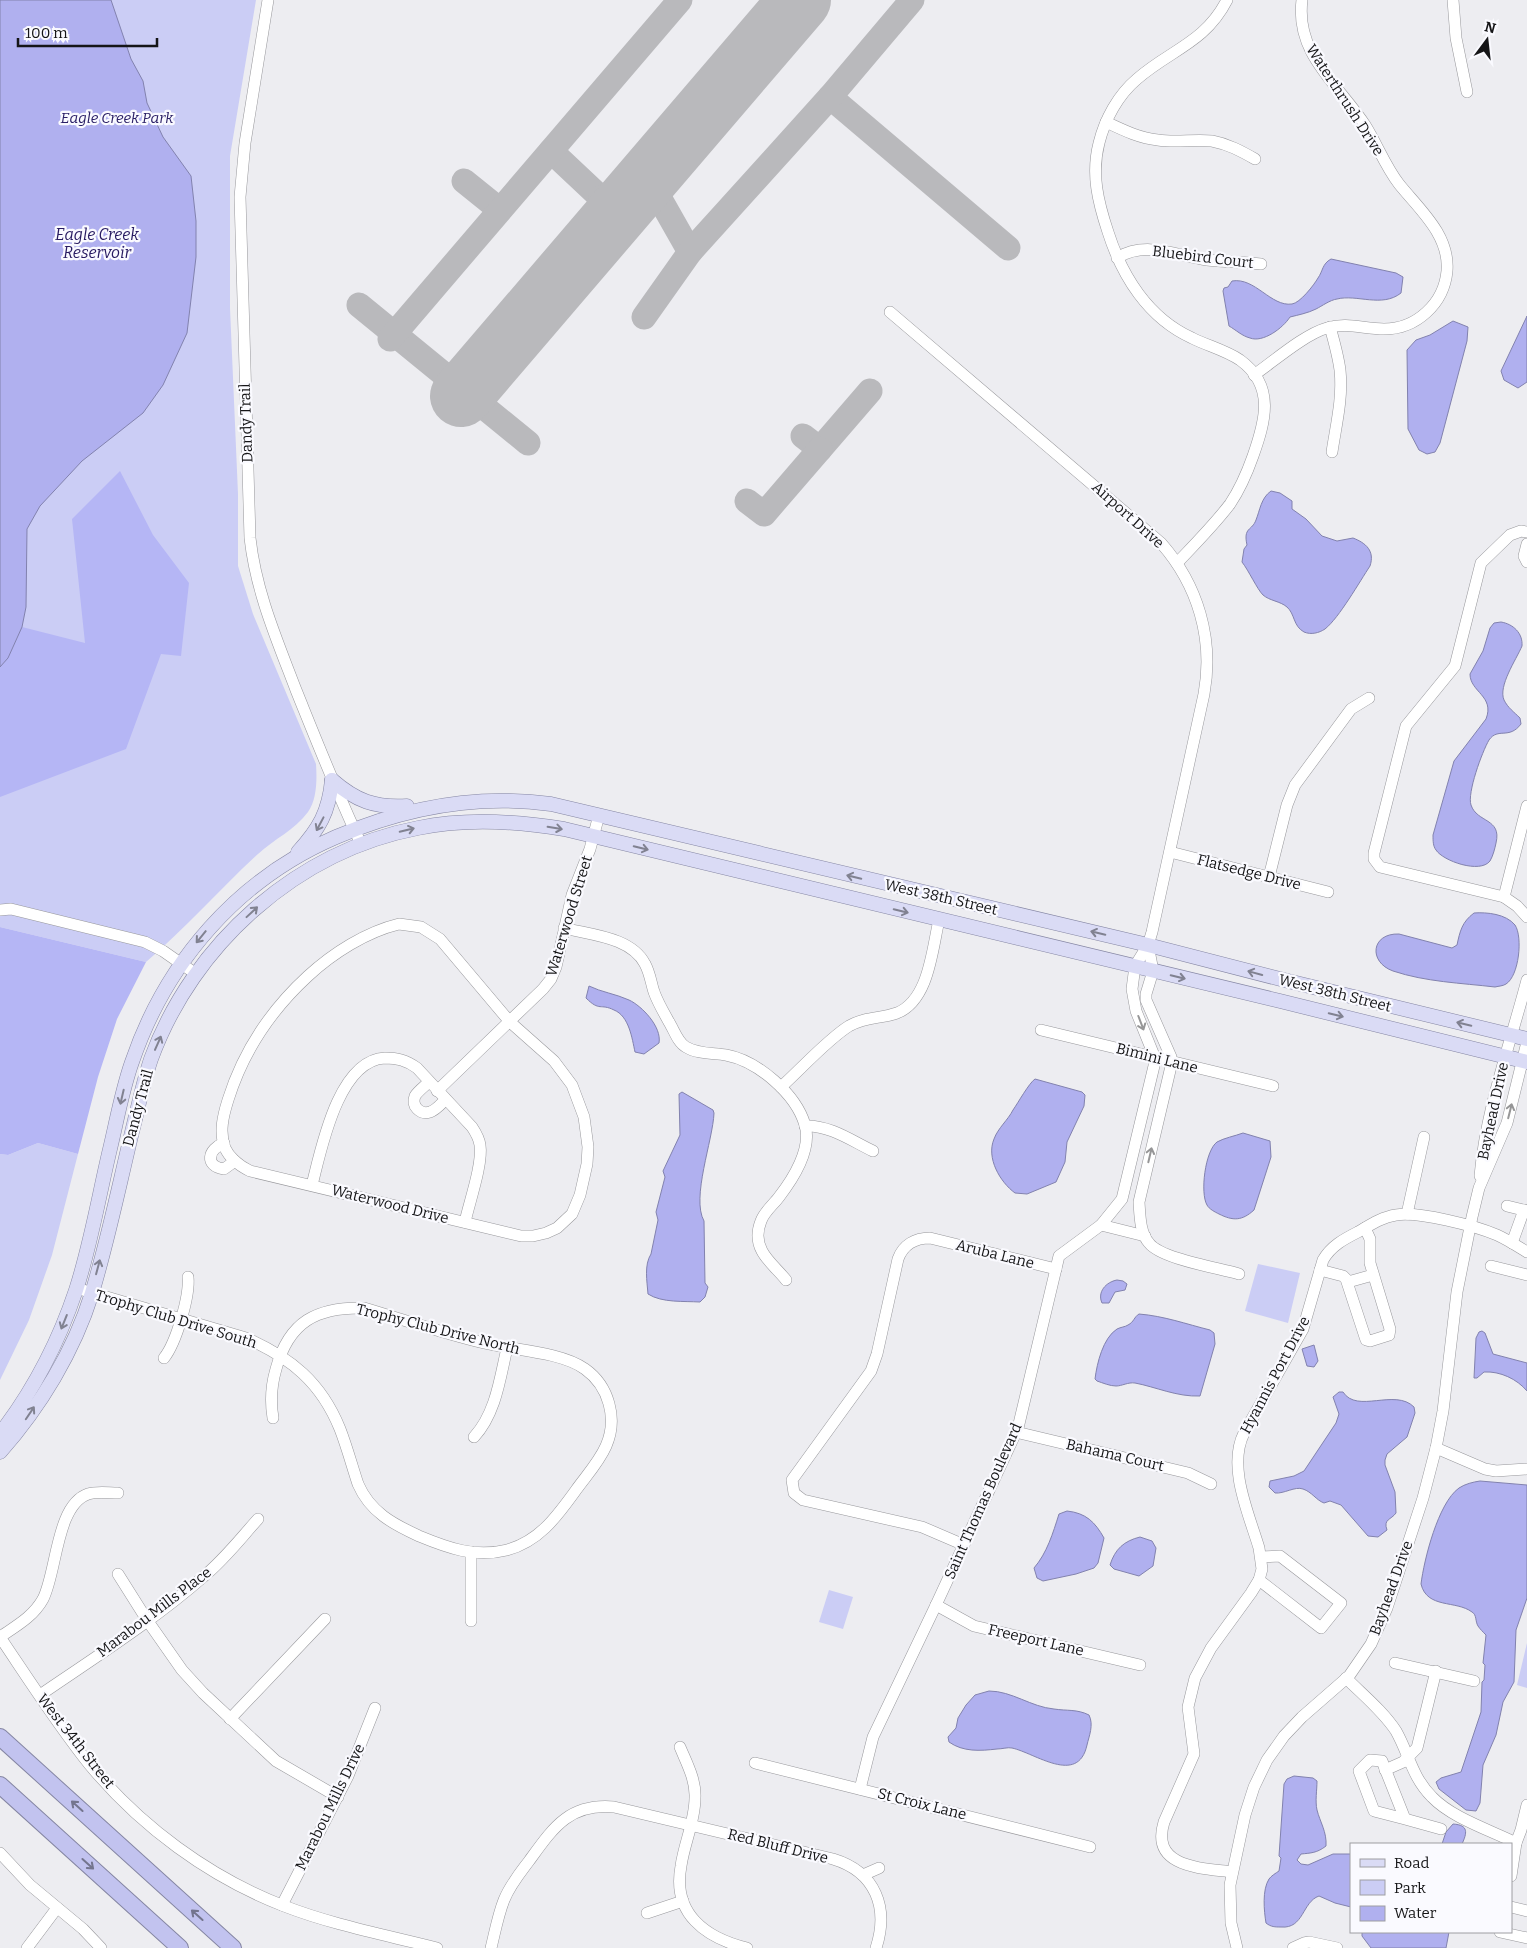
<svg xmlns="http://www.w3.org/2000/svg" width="1527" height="1948" font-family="Bitter,serif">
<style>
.green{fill:#cbcdf5}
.forest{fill:#b5b6f5}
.water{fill:#b0b0ef;stroke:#8282ae}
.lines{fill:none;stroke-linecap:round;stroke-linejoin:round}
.taxiway{stroke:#b9b9bc;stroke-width:25}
.runway{stroke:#b9b9bc;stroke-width:62}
.minor-casing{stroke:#98989c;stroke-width:12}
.major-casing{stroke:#8586a3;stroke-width:15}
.highway-casing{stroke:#8586a3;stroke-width:18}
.minor{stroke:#fff;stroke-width:11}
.major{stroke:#dadbf5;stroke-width:14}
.highway{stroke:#c2c3ef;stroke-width:16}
.oneway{stroke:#818291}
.oneway2{stroke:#969697}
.oneway3{stroke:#74758e}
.labels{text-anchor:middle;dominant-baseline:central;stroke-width:4.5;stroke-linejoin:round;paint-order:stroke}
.street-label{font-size:15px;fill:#151517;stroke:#fafaff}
.park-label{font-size:15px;font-style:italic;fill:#2b2067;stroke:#fafaff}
.water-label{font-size:16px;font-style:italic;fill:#271a61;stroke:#fafaff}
</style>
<rect width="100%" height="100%" fill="#ededf1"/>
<!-- green -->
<g class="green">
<path d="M0 0H256L230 156V308L238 494V566L253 614 316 764C317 780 317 799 308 812 295 830 274 839 258 854 220 889 186 928 146 962L0 927Z"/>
<path d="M38 1143 78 1154 52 1255 29 1320 0 1380V1154L8 1155Z"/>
<path d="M1258 1264 1300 1273 1288 1323 1245 1311Z"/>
<path d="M829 1590 853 1597 843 1629 819 1622Z"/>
<path d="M1527 1643V1688L1517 1685Z"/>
</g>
<!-- forest -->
<g class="forest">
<path d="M120 471 153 535 189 583 181 656 161 654 126 749 0 797V667L8 658 22 627 85 643 72 519Z"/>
<path d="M0 927 146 962 117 1019 98 1077 78 1154 38 1143 8 1155 0 1154Z"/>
</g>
<!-- water -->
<g class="water">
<path d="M0 0H111L131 59 143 81 147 103 163 137 191 176 196 221V257L187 333 163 385 143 413 82 461 40 506 27 529 26 607 22 627 8 658 0 667Z"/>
<path d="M1331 259 1396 273 1403 277 1401 293C1382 308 1357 294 1337 299 1330 300 1322 306 1316 309 1308 313 1298 315 1290 317 1283 328 1263 343 1250 338 1242 336 1236 330 1229 326L1223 291 1224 288 1228 287 1232 281C1255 277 1271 307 1292 304 1300 303 1314 285 1318 278 1323 271 1322 264 1331 259Z"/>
<path d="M1527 316V382L1518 388 1504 380 1501 371Z"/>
<path d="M1453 321 1468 327 1467 341 1440 443 1435 452 1427 454 1419 450 1408 429 1407 350 1416 340 1430 335Z"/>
<path d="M1271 491 1280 493 1292 501V509L1306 519 1322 536 1337 541 1353 538C1366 543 1375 551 1370 566 1360 581 1339 618 1325 629 1319 633 1311 635 1304 632 1293 626 1295 614 1287 607 1280 601 1270 601 1263 595 1257 589 1249 571 1242 562L1244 549 1247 545C1243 527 1252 531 1256 520 1260 510 1261 498 1271 491Z"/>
<path d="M1501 622C1513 624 1523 633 1522 646 1516 660 1498 686 1504 700 1508 708 1514 712 1520 718L1521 724C1509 740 1498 727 1489 740 1482 752 1467 793 1471 805 1477 823 1502 818 1496 843 1495 848 1493 856 1490 861 1480 874 1443 861 1436 850 1433 846 1433 841 1433 835L1454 761 1486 719C1495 696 1470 692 1470 674L1483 651 1490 628 1494 623Z"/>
<path d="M1474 913C1487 912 1506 914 1515 925 1523 937 1519 976 1506 984 1503 986 1499 986 1495 987 1461 983 1426 982 1393 971 1368 962 1371 933 1399 934L1452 948 1457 945C1460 931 1462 922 1474 913Z"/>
<path d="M589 986C601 992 616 994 629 1000 642 1006 662 1027 659 1043L644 1054 635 1052C632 1038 629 1016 614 1010 600 1003 600 1012 586 998Z"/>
<path d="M1035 1079 1082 1092 1085 1095 1084 1106 1067 1142 1065 1162 1056 1182 1027 1194 1015 1193C1000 1182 986 1158 994 1139 998 1128 1008 1120 1013 1110 1018 1103 1029 1083 1035 1079Z"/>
<path d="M682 1092 713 1110 714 1113C713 1140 691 1198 704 1221L705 1283 708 1287 705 1297 700 1302C684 1301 662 1303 648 1294 647 1281 644 1265 651 1254L658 1220 656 1212 665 1177 663 1171 680 1135 679 1094Z"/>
<path d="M1243 1133 1270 1141 1271 1157 1254 1210C1242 1221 1233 1221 1219 1214 1215 1212 1209 1209 1207 1205 1200 1193 1205 1151 1217 1142 1224 1138 1235 1136 1243 1133Z"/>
<path d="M1117 1280 1123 1281 1127 1284 1125 1290 1115 1292 1109 1303H1102C1097 1292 1106 1282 1117 1280Z"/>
<path d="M1139 1314C1164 1316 1186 1324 1210 1330L1214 1333 1215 1344 1200 1396C1177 1397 1156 1387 1135 1383 1128 1382 1122 1386 1116 1386 1110 1386 1103 1383 1097 1381L1095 1379C1097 1363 1103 1338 1117 1329 1121 1327 1125 1327 1128 1325 1134 1322 1134 1317 1139 1314Z"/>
<path d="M1482 1331 1485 1333 1493 1354 1527 1363V1391C1517 1379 1500 1371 1484 1372L1477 1378H1474L1476 1338 1479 1332Z"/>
<path d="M1314 1345 1318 1361 1314 1367 1307 1366 1302 1349Z"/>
<path d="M1339 1392H1343C1357 1414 1395 1388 1414 1407L1415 1413 1407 1437 1387 1454 1385 1460V1465L1395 1492 1396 1513C1391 1520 1383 1519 1387 1530L1378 1537 1368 1536 1341 1505 1330 1501 1324 1503C1316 1500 1312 1492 1303 1489 1295 1486 1284 1494 1275 1493L1269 1487 1270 1481 1294 1476 1304 1471 1336 1423 1339 1414 1333 1397Z"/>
<path d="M1480 1481 1527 1485V1598L1516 1630 1514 1682 1503 1702 1496 1735 1483 1765 1480 1803 1476 1811 1466 1810 1439 1789 1436 1782 1441 1778 1461 1772 1481 1712 1482 1682 1484 1680 1485 1665 1483 1663 1486 1635C1483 1632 1480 1629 1478 1626 1475 1621 1477 1615 1472 1612 1456 1600 1427 1609 1421 1584 1424 1560 1438 1503 1459 1488 1465 1484 1473 1482 1480 1481Z"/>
<path d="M1067 1511C1086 1513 1095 1522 1104 1538L1098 1563 1094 1568 1076 1574 1043 1581 1037 1578 1034 1568C1047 1553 1053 1533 1059 1514Z"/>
<path d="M1140 1537 1152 1541 1156 1548 1153 1566 1139 1576 1114 1569 1110 1565C1115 1549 1124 1541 1140 1537Z"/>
<path d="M989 1691C1012 1691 1031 1707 1054 1709 1067 1711 1077 1709 1089 1715 1094 1725 1089 1736 1087 1745 1078 1786 1035 1753 1012 1748 1008 1747 1002 1749 997 1749 980 1751 963 1752 949 1742L948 1737 956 1728 958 1718 966 1705 975 1695Z"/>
<path d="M1294 1776 1313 1778 1317 1781C1317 1790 1315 1801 1317 1810 1320 1822 1327 1832 1326 1846 1317 1853 1311 1853 1301 1854L1297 1860 1301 1864 1308 1865 1333 1854H1351V1907L1335 1903 1319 1896C1302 1902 1304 1929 1281 1927 1275 1927 1271 1927 1266 1923 1264 1911 1262 1890 1269 1879 1271 1876 1276 1873 1279 1871L1281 1858 1279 1856 1284 1784 1287 1779Z"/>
<path d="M1453 1824C1469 1825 1467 1833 1462 1844H1442L1446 1832Z"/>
<path d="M1362 1932H1449L1446 1948H1371L1362 1936Z"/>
</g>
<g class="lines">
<!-- taxiway -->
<g class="taxiway">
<path d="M830 97 1008 248"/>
<path d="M551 151 601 198 606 211 601 233"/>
<path d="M648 178 690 252"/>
<path d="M464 181 500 210"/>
<path d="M601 198C616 201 625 196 638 189"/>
<path d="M359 305 528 443"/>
<path d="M644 317 690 252 830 97 912 0"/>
<path d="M390 339 680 0"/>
<path d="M803 436 820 449 870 391"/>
<path d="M747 501 764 514 820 449"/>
</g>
<!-- runway -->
<path class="runway" d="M461 396 800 0"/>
<defs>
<g id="minor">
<path d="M268 0 245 143 240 197 250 538C256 592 277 640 296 690 317 742 337 793 361 844"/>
<path d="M1453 0 1456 38 1467 92"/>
<path d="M1106 122C1123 130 1139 138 1158 140 1176 143 1194 139 1212 141 1228 144 1241 151 1255 159"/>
<path d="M1117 258C1146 240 1177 256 1207 260 1225 262 1243 262 1261 264"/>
<path d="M1330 327C1334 341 1338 355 1340 370 1343 398 1336 425 1332 452"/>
<path d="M1254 375C1274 361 1305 334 1327 328 1347 322 1364 329 1384 329 1416 329 1444 304 1447 271 1450 235 1419 209 1399 184 1385 166 1377 144 1365 125 1338 84 1295 54 1302 0"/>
<path d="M1527 532 1521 531 1510 535 1481 563 1455 666 1406 726 1374 853V859L1380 867 1504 897 1517 906 1527 917"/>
<path d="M1527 544 1524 556 1527 562"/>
<path d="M1177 563C1195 544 1214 525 1230 504 1240 489 1247 473 1253 456 1265 422 1276 386 1240 360 1225 350 1208 346 1192 338 1148 318 1122 276 1108 232 1098 202 1091 174 1099 143 1105 119 1118 95 1137 79 1170 50 1205 43 1227 0"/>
<path d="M1170 852 1328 892"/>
<path d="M1269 877 1287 805 1295 785 1351 709 1369 698"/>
<path d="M1504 897 1527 806"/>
<path d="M0 910 11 909 145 942 163 951 196 974"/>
<path d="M399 924 421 927 440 939 510 1022 554 1061 572 1085 584 1117 588 1147 587 1164 580 1195 572 1214 557 1228 546 1233 533 1236H521L250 1171C240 1166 230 1159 225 1148 219 1132 223 1116 228 1100 243 1052 271 1010 308 976 333 953 366 932 399 924Z"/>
<path d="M564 928C591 935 631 937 645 964 650 973 651 983 654 992 658 1003 664 1013 669 1022 674 1030 678 1043 686 1047 697 1054 713 1053 726 1055 758 1061 796 1094 805 1125 812 1149 793 1179 779 1197 773 1205 764 1212 761 1221 757 1231 757 1242 762 1251 767 1261 779 1271 786 1280"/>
<path d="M1148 945 1153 971 1146 994V1000L1171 1057 1172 1062 1139 1202C1140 1216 1140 1233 1149 1243 1161 1259 1219 1268 1239 1274"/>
<path d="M1041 1030 1273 1086"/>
<path d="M429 1082C425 1086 418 1091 415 1096 411 1106 420 1115 430 1112 436 1110 441 1104 445 1100"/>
<path d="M781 1087C801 1069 828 1039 849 1026 867 1016 880 1019 897 1013 929 1000 932 950 939 920"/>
<path d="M437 1091 543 989 551 979 556 967 572 895 590 849 599 815"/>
<path d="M805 1126C830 1125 852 1141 873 1151"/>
<path d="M224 1143C208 1149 204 1166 224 1169L235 1161"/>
<path d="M1480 1176C1486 1109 1510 1045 1527 980"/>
<path d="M312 1185C321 1150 338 1060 385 1058 397 1058 406 1060 417 1068L472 1127C476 1133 479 1138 480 1145 483 1164 469 1203 465 1222"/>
<path d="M1507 1206 1527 1211"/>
<path d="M1407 1214 1424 1137"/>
<path d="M1101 1225 1145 1236"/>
<path d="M1512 1243 1524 1210"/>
<path d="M1491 1266 1527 1275"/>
<path d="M1320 1270 1343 1276 1346 1279 1366 1340 1370 1341 1389 1335 1390 1329 1370 1263V1239L1365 1228"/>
<path d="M1348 1282 1373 1275"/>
<path d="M76 1288 246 1338C291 1358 321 1382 340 1429 347 1447 352 1466 358 1484 370 1512 393 1524 419 1536 448 1548 475 1558 507 1550 540 1541 557 1516 576 1490 586 1476 599 1462 606 1446 618 1419 609 1386 585 1369 562 1352 513 1350 484 1343 443 1333 404 1320 364 1308 317 1307 289 1321 276 1369 271 1386 270 1400 273 1418"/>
<path d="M164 1358C176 1343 190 1296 188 1277"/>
<path d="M1016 1432 1188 1473 1211 1484"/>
<path d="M474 1437C496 1413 500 1378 507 1348"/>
<path d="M1436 1448 1485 1469 1496 1471 1527 1469"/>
<path d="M964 1545 922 1527 803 1500 794 1493 792 1480 871 1371 877 1354 898 1259C903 1245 915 1238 930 1238L1056 1269"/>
<path d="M118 1574 147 1620 182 1670 203 1693 276 1761 338 1797"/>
<path d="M1259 1580 1321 1628 1341 1603 1280 1556 1261 1557"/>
<path d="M936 1605 974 1626 1140 1665"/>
<path d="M471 1621V1552"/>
<path d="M0 1637C29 1680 57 1724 89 1764 140 1826 209 1877 284 1906 333 1925 386 1935 437 1948"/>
<path d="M0 1637C16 1626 33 1617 43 1599 57 1572 56 1505 88 1494 97 1491 109 1493 118 1493"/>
<path d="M1395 1663 1474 1681"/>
<path d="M1346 1678C1363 1695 1383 1711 1396 1731 1409 1754 1412 1777 1432 1797 1452 1818 1490 1830 1516 1843"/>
<path d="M40 1695C94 1658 154 1620 203 1577 224 1560 240 1539 258 1519"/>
<path d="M230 1719 325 1619"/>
<path d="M680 1747C687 1764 696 1780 695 1798 695 1821 684 1844 681 1866 672 1914 706 1938 747 1948"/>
<path d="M755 1763 1090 1847"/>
<path d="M1385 1770 1403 1762 1417 1748 1436 1671"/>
<path d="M860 1789 873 1737 936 1605 1018 1428 1059 1256 1101 1225 1122 1199 1154 1066 1155 1058 1136 1011 1132 989 1135 966 1148 945 1152 932 1204 694C1214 639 1198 585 1161 543L890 312"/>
<path d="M1405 1819 1374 1811 1359 1771 1370 1760 1382 1761 1405 1819 1441 1829"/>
<path d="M0 1853 30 1885 83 1929 101 1948"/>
<path d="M1232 1872C1202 1868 1150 1868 1164 1822L1194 1754 1188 1707 1195 1678 1211 1648 1251 1593 1259 1580 1262 1569 1259 1548C1249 1514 1227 1467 1244 1433L1303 1329 1323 1260C1331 1246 1344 1239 1358 1232 1370 1225 1382 1217 1396 1215 1418 1211 1476 1226 1497 1235 1508 1240 1517 1246 1527 1252"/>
<path d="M863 1875 879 1868"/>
<path d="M1511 1876 1516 1843 1521 1830 1527 1805"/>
<path d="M282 1905 348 1776 375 1708"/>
<path d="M1511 1907 1527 1911"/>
<path d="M647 1913 683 1901"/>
<path d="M1500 1932 1527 1938"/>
<path d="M27 1948 57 1908"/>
<path d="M491 1948C495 1932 498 1915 504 1900 510 1885 520 1873 529 1861 553 1828 569 1803 614 1807L833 1859C876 1872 889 1908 876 1948"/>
<path d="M1237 1948 1231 1923 1230 1885 1245 1815 1254 1787 1267 1760 1284 1736 1302 1717 1349 1676 1371 1644 1387 1608 1423 1498 1436 1448 1443 1411 1457 1292 1472 1217 1479 1188 1507 1123 1527 1042"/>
<path d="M1293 1948 1304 1943 1309 1942 1337 1948"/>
</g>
<g id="major">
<path d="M332 780C356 801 375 808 407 806"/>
<path d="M298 852C319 829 329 812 332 780"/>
<path d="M0 1434C33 1391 59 1341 76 1290 91 1244 99 1195 110 1149 117 1120 122 1090 132 1062 166 962 238 879 336 837 404 808 477 794 551 804L1148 945 1288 981 1527 1039"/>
<path d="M0 1452C40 1407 74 1351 92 1293 108 1240 119 1186 132 1132 138 1108 143 1083 151 1059 193 944 297 851 418 828 466 818 516 821 564 829L1280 1001 1527 1062"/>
</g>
<g id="highway">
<path d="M0 1737 233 1948"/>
<path d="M0 1785 180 1948"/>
</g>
</defs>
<!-- minor casing -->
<use href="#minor" class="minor-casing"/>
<!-- major casing -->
<use href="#major" class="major-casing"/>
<!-- highway casing -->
<use href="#highway" class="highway-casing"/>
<!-- minor -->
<use href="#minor" class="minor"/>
<!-- major -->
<use href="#major" class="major"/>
<!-- highway -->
<use href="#highway" class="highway"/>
</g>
<!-- one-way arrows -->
<defs><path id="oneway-shaft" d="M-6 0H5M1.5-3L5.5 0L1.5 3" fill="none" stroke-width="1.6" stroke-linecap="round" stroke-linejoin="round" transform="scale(1.25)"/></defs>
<g class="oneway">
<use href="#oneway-shaft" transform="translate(320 824) rotate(118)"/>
<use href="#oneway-shaft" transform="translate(555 828) rotate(9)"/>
<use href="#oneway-shaft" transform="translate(407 830) rotate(-13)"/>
<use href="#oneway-shaft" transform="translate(641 848) rotate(14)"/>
<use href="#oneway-shaft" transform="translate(854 877) rotate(-166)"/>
<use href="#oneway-shaft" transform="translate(901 911) rotate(14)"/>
<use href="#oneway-shaft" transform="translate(252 912) rotate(-43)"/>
<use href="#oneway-shaft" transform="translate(1098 933) rotate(-167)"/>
<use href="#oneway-shaft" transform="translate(201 937) rotate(129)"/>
<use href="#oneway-shaft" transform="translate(1255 973) rotate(-165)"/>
<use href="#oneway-shaft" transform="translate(1178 977) rotate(13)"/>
<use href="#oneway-shaft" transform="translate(1336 1015) rotate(14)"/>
<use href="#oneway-shaft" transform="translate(1464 1024) rotate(-167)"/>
<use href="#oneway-shaft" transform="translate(158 1043) rotate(-66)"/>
<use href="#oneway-shaft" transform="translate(122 1097) rotate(103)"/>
<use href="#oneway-shaft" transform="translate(98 1267) rotate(-75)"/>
<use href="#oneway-shaft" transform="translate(64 1322) rotate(112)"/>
<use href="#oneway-shaft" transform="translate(30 1413) rotate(-56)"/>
</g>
<g class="oneway2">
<use href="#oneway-shaft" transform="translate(1141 1023) rotate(69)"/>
<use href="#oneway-shaft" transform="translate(1510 1111) rotate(-76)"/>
<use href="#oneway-shaft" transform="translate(1150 1155) rotate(-77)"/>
</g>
<g class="oneway3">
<use href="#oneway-shaft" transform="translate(77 1806) rotate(-138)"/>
<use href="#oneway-shaft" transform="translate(88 1864) rotate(42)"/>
<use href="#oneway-shaft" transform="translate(197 1915) rotate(-138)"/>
</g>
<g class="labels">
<!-- street labels -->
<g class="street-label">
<text transform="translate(1345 100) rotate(57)">Waterthrush Drive</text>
<text transform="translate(1203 257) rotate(7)">Bluebird Court</text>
<text transform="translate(246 423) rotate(-92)">Dandy Trail</text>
<text transform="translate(1128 515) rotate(42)">Airport Drive</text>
<text transform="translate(1249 872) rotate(14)">Flatsedge Drive</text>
<text transform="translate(941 897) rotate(13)">West 38th Street</text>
<text transform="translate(569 916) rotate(-73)">Waterwood Street</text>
<text transform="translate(1335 993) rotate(14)">West 38th Street</text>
<text transform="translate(1157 1058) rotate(14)">Bimini Lane</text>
<text transform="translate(138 1108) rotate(-75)">Dandy Trail</text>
<text transform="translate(1493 1111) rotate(-78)">Bayhead Drive</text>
<text transform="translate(390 1204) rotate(14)">Waterwood Drive</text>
<text transform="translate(995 1254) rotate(14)">Aruba Lane</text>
<text transform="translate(176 1319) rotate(17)">Trophy Club Drive South</text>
<text transform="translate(438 1329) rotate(14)">Trophy Club Drive North</text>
<text transform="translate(1275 1375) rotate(-62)">Hyannis Port Drive</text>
<text transform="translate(1115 1455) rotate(13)">Bahama Court</text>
<text transform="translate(983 1501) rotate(-66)">Saint Thomas Boulevard</text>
<text transform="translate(1391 1588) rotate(-70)">Bayhead Drive</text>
<text transform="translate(154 1612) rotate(-37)">Marabou Mills Place</text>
<text transform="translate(1036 1640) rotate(13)">Freeport Lane</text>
<text transform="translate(76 1741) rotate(52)">West 34th Street</text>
<text transform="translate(922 1804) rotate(14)">St Croix Lane</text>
<text transform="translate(330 1807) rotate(-64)">Marabou Mills Drive</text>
<text transform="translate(778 1846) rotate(14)">Red Bluff Drive</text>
</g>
<!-- park labels -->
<g class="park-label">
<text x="117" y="118">Eagle Creek Park</text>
</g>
<!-- water labels -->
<g class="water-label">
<text x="97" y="234">Eagle Creek<tspan x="97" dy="18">Reservoir</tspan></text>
</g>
</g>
<!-- legend -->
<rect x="1350" y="1843" width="162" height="90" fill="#fafaff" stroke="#9e9ea2"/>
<rect x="1360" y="1859" width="25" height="8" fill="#dadbf5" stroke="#9e9ea2"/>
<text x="1394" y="1868" font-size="15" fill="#151517">Road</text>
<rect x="1360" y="1880" width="25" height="15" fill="#cbcdf5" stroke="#9e9ea2"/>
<text x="1394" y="1893" font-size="15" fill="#151517">Park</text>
<rect x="1360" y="1906" width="25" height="15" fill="#b0b0ef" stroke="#9e9ea2"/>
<text x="1394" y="1918" font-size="15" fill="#151517">Water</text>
<!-- north arrow -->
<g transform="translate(1487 40) rotate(15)" stroke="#fafaff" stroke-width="4" paint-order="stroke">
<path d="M0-4L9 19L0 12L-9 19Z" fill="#151517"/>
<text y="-8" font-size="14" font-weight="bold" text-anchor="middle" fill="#151517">N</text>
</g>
<!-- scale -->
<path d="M18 38v8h139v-8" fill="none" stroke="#151517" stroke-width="2.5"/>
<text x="25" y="38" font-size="15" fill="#151517" stroke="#fafaff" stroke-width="4" paint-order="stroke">100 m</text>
</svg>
